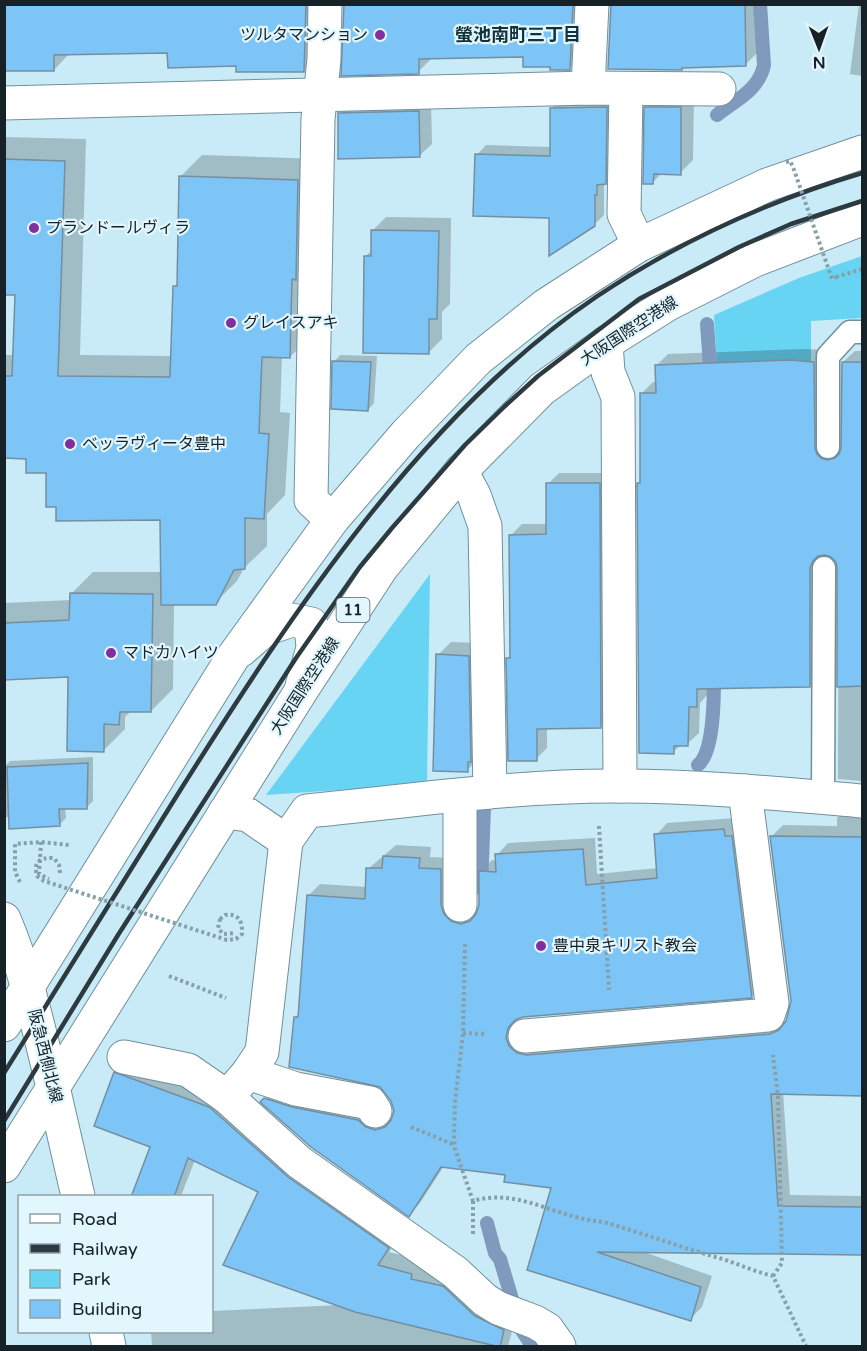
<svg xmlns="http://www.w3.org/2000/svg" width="867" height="1351" font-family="'Varela Round','Noto Sans JP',sans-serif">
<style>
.green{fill:#68d4f3}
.shadow{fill:#0003}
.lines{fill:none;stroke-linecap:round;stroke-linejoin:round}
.stream{stroke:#809abd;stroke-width:14}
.building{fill:#7cc5f6;stroke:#758ea0;stroke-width:1.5}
.service-casing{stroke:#70909a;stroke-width:25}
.minor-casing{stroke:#70909a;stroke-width:35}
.tertiary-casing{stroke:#70909a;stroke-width:35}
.primary-casing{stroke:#70909a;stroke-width:35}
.path{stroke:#86a0aa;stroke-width:4;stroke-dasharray:3 3;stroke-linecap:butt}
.service{stroke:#fff;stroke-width:22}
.minor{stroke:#fff;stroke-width:33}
.tertiary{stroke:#fff;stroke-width:33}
.primary{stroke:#fff;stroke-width:33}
.rail{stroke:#2d3b41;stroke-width:4.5}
.path-bridge{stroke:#86a0aa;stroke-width:4;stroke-dasharray:3 3;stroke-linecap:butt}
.poi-dot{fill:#812f9e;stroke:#e1f6fd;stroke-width:2}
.labels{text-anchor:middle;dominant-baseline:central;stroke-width:4.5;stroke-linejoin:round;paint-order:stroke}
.shield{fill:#e1f6fd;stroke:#536267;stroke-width:1.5}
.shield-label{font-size:15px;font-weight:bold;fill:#162227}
.poi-label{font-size:16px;fill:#162227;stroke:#e1f6fd;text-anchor:start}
.street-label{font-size:16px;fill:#162227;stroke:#e1f6fd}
.neighbourhood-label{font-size:18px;font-weight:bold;fill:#13313a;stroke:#e1f6fd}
</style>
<rect width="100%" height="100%" fill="#c9ebf7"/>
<!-- green -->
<g class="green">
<path d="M862 256V318L811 321V363L717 366 714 315 799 278Z"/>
<path d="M430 574 427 784 266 795Z"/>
</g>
<!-- shadow -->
<g class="shadow">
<path d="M4 4H322L320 53 303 71 238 64 168 52 70 53 54 70Z"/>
<path d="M345 4H589L587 51 569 68 552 65 524 55 433 57 418 72Z"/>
<path d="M612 4H762V48L745 65Z"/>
<path d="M859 4H862V76L850 74Z"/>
<path d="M659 95H694L693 160 680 173H662L653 182 646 108Z"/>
<path d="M616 98 615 173 604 186V215L594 225 551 217 477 155 486 145 552 147V108L561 99Z"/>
<path d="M431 100 432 144 419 156 340 114 352 102Z"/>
<path d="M4 137 86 139 80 355 172 356 174 287 179 282 180 177 202 155 319 159 312 335 290 357 282 356 280 412 290 413 285 495 267 514V546L244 568 237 581 215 603H174L173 689 151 711H131L125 717V729L103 751 70 675 4 679V603L71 600V594L93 572H162L161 519 57 506 48 472 27 457H4V355H14L16 294 4 293Z"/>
<path d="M386 217 451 218 450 304 442 312V339L428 353 366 256 372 250V231Z"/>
<path d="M802 349 826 350 833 447 841 449 843 362 855 351H862V781L838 779 839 568 837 560 825 553 822 555 821 674 809 686 708 687V694L700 703 699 733 687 744 681 745 673 752 639 484 642 481V393L653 382H657V365L668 354Z"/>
<path d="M340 355 377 356 374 403 368 410 334 362Z"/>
<path d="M559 473H610L611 715 600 726 547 727V748L536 759 508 658 512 654 511 535 522 524H548V484Z"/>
<path d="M451 642 481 643V757L467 770 438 655Z"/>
<path d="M93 757V801L86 808 65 807 66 818 59 825 6 817 4 767 10 761Z"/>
<path d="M849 806 862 808V1094L783 1092 790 1195 862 1196V1253L641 1251 712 1276 702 1307 690 1319 528 1269 553 1187 507 1174 444 1166 420 1203 409 1215 265 1099 277 1087 388 1119 394 1117 395 1111 392 1100 381 1086 295 1018 300 1012 308 896 320 884 367 887 368 869 396 845 431 847 430 857 452 858 473 913 479 911 480 905V872L492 860 497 861V855L508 843 595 838 597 874 658 868 656 835 667 823 736 818 763 984 752 996 519 1017 517 1026 539 1044 787 1021 792 1001 771 837 783 825 837 826V818Z"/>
<path d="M128 1060 222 1095 401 1235 389 1252 424 1261 516 1317 508 1346H152L151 1332H212V1311L340 1305 260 1191 195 1160 181 1196H133L152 1146 115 1073Z"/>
</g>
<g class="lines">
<!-- stream -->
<g class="stream">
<path d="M717 115C736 100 759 90 764 65L760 4"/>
<path d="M707 324 711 379"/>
<path d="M698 765C715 751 714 692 714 671"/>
<path d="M481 888 484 808"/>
<path d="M487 1223 495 1253 500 1259 521 1329 532 1346"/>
</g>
</g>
<!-- building -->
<g class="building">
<path d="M4 4H306L304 72H236V66L168 68 167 53 54 55V71H4Z"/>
<path d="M344 4H573L570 70H550V67H523V57L419 59V74L341 76Z"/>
<path d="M611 4H745L746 66 682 68V70L608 69Z"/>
<path d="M607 107 606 184 597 185V195H595V226L549 256V218L473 216 475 154 550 156V108Z"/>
<path d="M644 107H681V175L654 174 653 184H643Z"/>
<path d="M419 111 420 157 338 159V113Z"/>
<path d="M4 159 65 161 58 376 170 377 173 286H177L179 176 298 180 296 280 292 279 290 358 262 357 259 433 269 434 264 519 245 518V569L234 570 216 605H161L160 520 56 521V507H46V473H26V459L4 458V376H12L15 295H4Z"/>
<path d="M371 230 439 231 437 319H429V354L363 353 364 256H371Z"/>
<path d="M789 360 814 362 815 448 817 454 821 458 827 460 835 458 839 454 841 448 842 362H862V686L837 687V567L836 562 831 557 825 555 818 556 813 561 810 568V687L697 689V707H689L688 746H674V754L639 753 637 483H640V393H656L655 365Z"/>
<path d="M332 361 371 362 368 411 331 409Z"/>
<path d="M546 483H600L601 728 537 729V761H508L506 658H510L509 535 546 534Z"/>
<path d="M70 593 153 594 151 712H120L119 725 104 724V752L67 751 68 677 4 680V623L69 620Z"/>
<path d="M436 654 469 656 471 762H468V772L433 771Z"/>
<path d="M88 763 87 809H59L60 826 9 829 7 767Z"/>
<path d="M724 829 725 836H732L752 998 523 1017 515 1020 508 1028 506 1038 509 1046 517 1053 527 1055 770 1034 779 1030 786 1021 791 1001 770 836 862 837V1096L771 1094 778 1206 862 1207V1255L597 1252 701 1287 691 1321 527 1270 551 1188 504 1182 505 1175 441 1167 409 1217 311 1147 260 1102 264 1098 292 1107 358 1120 366 1127 375 1130 385 1127 391 1120 394 1111 391 1101 380 1087 289 1067 294 1017H298L307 895 365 899 366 868H382L383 856 420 858 419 868 441 869V905L444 914 451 921 461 924 470 921 476 914 479 905V871L496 872 495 854 583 849 586 885 657 878 654 834Z"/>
<path d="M114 1072 209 1107 215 1112 288 1177 389 1248 378 1265 412 1274 411 1279 443 1286 475 1316 504 1330 500 1347 355 1312 223 1265 258 1192 188 1158 174 1197H131L150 1147 94 1126Z"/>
</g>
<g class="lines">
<defs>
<g id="service">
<path d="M828 447V356L850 332H862"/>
<path d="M823 798 824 568"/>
</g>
<g id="minor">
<path d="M325 4 324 59 318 119 311 500 332 520"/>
<path d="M588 88 592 4"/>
<path d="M626 89 624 214 639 245"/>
<path d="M4 103 588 88 719 89"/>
<path d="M606 343 608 372 618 397 620 786"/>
<path d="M461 471 474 495 485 526 490 792"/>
<path d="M241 650 265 629 292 620 311 624 313 648 302 686"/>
<path d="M460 796V905"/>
<path d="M225 812 248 815 286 841 307 811C411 801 516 785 621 786 702 786 782 794 862 801"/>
<path d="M286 841 262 1052 248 1073 227 1097 299 1162 455 1272 485 1300 498 1308 535 1322 547 1329 559 1346"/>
<path d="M525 1036 768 1015 772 1003 745 791"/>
<path d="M124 1057 188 1070 227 1097"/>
<path d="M248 1073 296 1089 370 1103 375 1111"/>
<path d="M53 1087 78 1196"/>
<path d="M106 1332 109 1346"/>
</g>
<path id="tertiary" d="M4 919C27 973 39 1031 53 1087"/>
<g id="primary">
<path d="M4 1025 233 657 332 520 406 434 478 359 546 305 639 245 767 185 862 152"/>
<path d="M4 1166 301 691 382 567 461 471 542 389 606 343 668 304 755 260 862 219"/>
</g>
</defs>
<!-- service casing -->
<use href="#service" class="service-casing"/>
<!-- minor casing -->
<use href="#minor" class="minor-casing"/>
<!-- tertiary casing -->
<use href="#tertiary" class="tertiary-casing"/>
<!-- primary casing -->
<use href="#primary" class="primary-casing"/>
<!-- path -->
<g class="path">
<path d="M836 277 862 269"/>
<path d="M599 826 609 990"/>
<path d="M41 842 39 874 49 879"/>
<path d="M20 882 15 872V844L41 842 69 845"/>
<path d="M220 919 218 928 223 934 235 933"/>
<path d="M465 944 463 1033 455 1102 454 1136 455 1149 473 1201C513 1189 546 1211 584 1219 592 1221 599 1221 607 1223 642 1233 677 1246 712 1256 732 1261 752 1271 773 1276L806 1346"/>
<path d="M169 976 226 998"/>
<path d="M463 1033 485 1034"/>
<path d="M411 1127 455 1145"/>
<path d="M473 1201V1236"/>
<path d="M773 1276 782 1263 778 1096 773 1055"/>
</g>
<!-- service -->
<use href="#service" class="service"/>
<!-- minor -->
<use href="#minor" class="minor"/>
<!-- tertiary -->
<use href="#tertiary" class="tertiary"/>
<!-- primary -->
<use href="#primary" class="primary"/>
<!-- rail -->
<g class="rail">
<path d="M4 1073C63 978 122 883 181 789 292 613 421 416 596 297 678 242 768 201 862 173"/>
<path d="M4 1121 118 935 296 658 359 568 392 528 465 445 505 406 538 376 639 299 739 247 791 224 862 201"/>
</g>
<!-- path-bridge -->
<g class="path-bridge">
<path d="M786 162 790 161 793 167 832 279 836 277"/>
<path d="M60 873 59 865 54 858C40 857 33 862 37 876L44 881 227 940 236 939 242 934C243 921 238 913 225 915L220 919"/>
</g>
</g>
<!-- markers -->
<g class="poi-dot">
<circle cx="380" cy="35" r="6"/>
<circle cx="34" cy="228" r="6"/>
<circle cx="231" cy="323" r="6"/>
<circle cx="70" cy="444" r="6"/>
<circle cx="111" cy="653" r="6"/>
<circle cx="541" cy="946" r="6"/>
</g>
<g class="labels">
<!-- shield labels -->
<rect class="shield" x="336.5" y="598" width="33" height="24" rx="4.5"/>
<g class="shield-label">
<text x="353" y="610">11</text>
</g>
<!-- poi labels -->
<g class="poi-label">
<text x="368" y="35" text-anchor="end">ツルタマンション</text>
<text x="46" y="228">プランドールヴィラ</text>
<text x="243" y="323">グレイスアキ</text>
<text x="82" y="444">ベッラヴィータ豊中</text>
<text x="123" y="653">マドカハイツ</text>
<text x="553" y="946">豊中泉キリスト教会</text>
</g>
<!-- street labels -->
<g class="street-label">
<text transform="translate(629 331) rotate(-33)">大阪国際空港線</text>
<text transform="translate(305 686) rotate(-57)">大阪国際空港線</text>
<text transform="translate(45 1056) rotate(76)">阪急西側北線</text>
</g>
<!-- neighbourhood labels -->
<g class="neighbourhood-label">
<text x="518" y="35">螢池南町三丁目</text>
</g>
</g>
<!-- border -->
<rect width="867" height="1351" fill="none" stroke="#162227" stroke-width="12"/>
<!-- legend -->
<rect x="18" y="1195" width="195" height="138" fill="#e1f6fd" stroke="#90a1a7" stroke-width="1.5"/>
<rect x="30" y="1214" width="30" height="9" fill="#ffffff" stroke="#90a1a7" stroke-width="1.5"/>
<text x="72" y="1225" font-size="18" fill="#162227">Road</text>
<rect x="30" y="1244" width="30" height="9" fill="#2d3b41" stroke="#90a1a7" stroke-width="1.5"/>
<text x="72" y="1255" font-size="18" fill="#162227">Railway</text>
<rect x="30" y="1270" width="30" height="18" fill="#68d4f3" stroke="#90a1a7" stroke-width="1.5"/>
<text x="72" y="1285" font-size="18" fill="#162227">Park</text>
<rect x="30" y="1300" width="30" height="18" fill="#7cc5f6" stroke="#90a1a7" stroke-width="1.5"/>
<text x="72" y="1315" font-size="18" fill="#162227">Building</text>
<!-- north arrow -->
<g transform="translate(819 48) rotate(179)" stroke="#e1f6fd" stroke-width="4.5" paint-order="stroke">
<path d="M0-4.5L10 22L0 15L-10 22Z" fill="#162227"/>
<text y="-9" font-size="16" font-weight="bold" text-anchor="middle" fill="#162227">N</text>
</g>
</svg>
